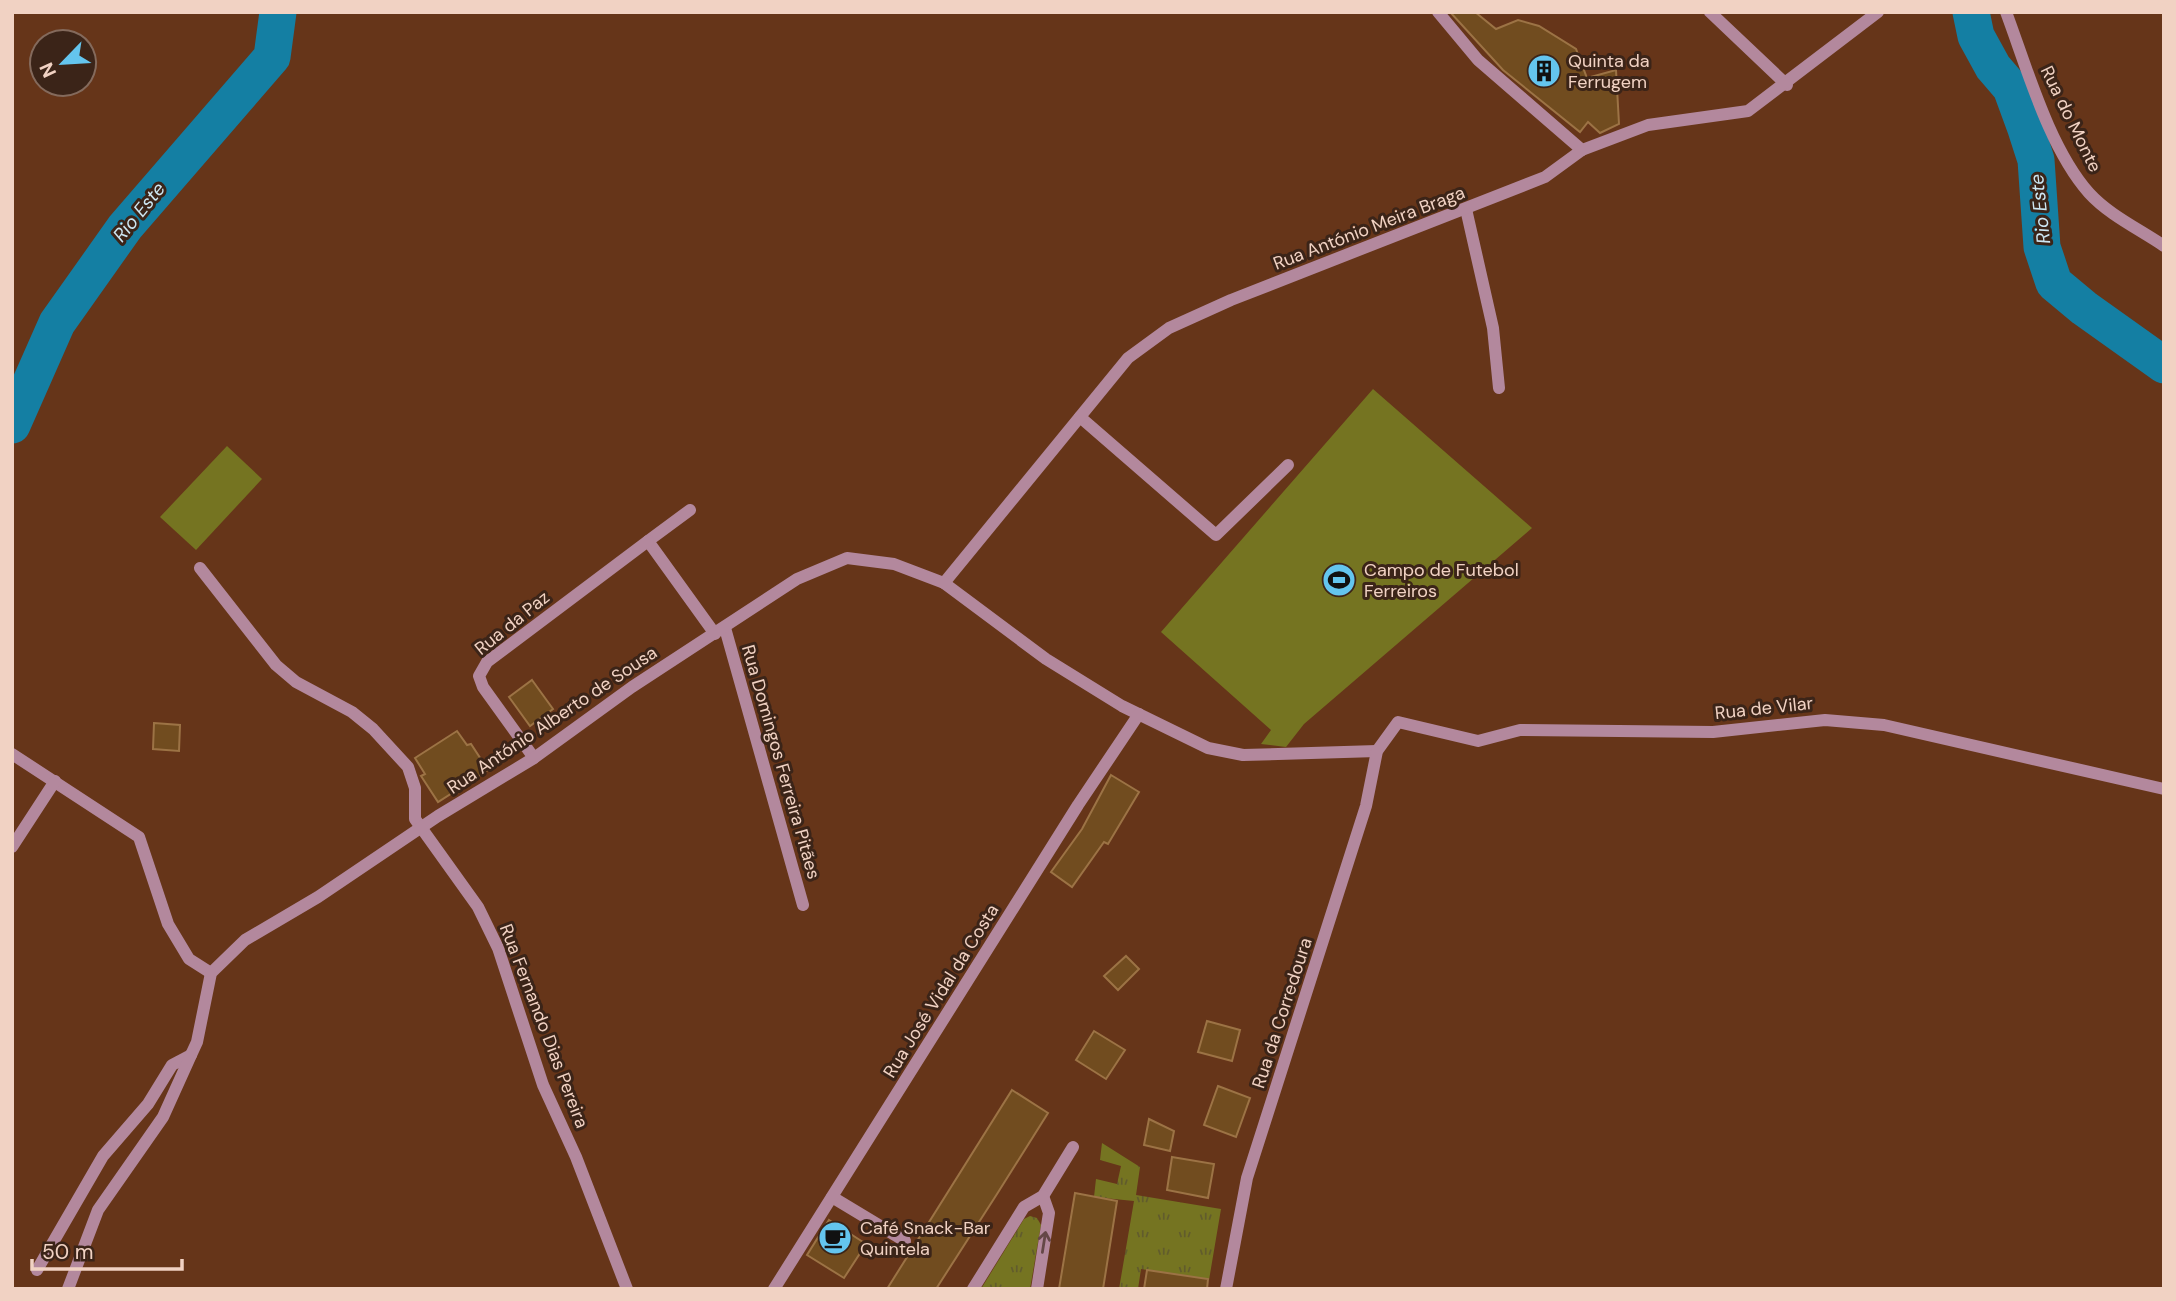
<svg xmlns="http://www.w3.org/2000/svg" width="2176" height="1301" font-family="'DM Sans',sans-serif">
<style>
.grass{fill:url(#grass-tufts)}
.pitch{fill:#757421}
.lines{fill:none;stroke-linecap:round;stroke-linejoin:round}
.river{stroke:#147fa3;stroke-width:37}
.building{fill:#714c1f;stroke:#9c7345;stroke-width:2}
.minor{stroke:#b3889d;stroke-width:12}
.oneway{stroke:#654747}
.labels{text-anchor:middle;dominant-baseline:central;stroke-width:6;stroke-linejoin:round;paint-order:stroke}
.poi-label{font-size:18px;fill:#f1d2c3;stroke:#3b2418;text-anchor:start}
.street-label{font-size:18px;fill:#f1d2c3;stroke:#3b2418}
.water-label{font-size:19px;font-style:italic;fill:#cde7f3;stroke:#3b2418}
</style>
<defs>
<pattern id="grass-tufts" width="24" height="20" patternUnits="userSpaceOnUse" patternTransform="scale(1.75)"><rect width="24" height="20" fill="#757421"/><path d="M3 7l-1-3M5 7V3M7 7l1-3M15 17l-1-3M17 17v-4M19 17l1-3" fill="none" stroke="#615c2c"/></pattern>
</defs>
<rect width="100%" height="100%" fill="#663519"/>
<!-- grass -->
<g class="grass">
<path d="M1102 1143 1140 1167 1136 1195 1221 1209 1209 1280 1141 1269 1138 1289H1119L1134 1201 1094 1197 1096 1179 1117 1184 1121 1166 1100 1160Z"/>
<path d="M1030 1216 1037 1218 1041 1225 1030 1289H981L1024 1219Z"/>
</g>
<!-- pitch -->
<g class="pitch">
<path d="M1373 389 1532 528 1304 724 1286 747 1261 744 1271 730 1161 632Z"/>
<path d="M227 446 262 479 196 550 160 517Z"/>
</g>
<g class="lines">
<!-- river -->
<g class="river">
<path d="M1971 12 1976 36 1993 67 2011 88 2026 129 2036 160 2042 247 2054 283 2084 308 2164 365"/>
<path d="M12 425 57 323 125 227 272 57 278 12"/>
</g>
</g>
<!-- building -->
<g class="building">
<path d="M1450 12H1475L1496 29 1518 20 1539 26 1576 49 1587 78 1616 70 1619 124 1600 133 1588 122 1580 132 1503 70Z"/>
<path d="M532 680 553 709 530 726 509 697Z"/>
<path d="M154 723 180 725 179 751 153 749Z"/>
<path d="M457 731 467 745 471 744 488 770 438 802 421 776 425 774 415 758Z"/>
<path d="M1111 775 1139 792 1108 844 1104 842 1072 887 1051 872 1082 829Z"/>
<path d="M1126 956 1139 969 1118 990 1104 976Z"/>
<path d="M1207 1021 1240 1030 1232 1061 1198 1052Z"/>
<path d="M1094 1031 1125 1050 1106 1079 1076 1060Z"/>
<path d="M1218 1086 1250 1098 1236 1137 1204 1125Z"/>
<path d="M1012 1090 1048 1113 997 1194 936 1289H887Z"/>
<path d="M1149 1119 1174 1131 1170 1151 1144 1145Z"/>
<path d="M1172 1157 1214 1164 1208 1198 1167 1190Z"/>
<path d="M1075 1193 1117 1201 1103 1289H1059Z"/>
<path d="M829 1220 866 1244 844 1278 807 1255Z"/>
<path d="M1147 1270 1208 1279 1207 1289H1144Z"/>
</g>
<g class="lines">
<!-- minor -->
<g class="minor">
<path d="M1438 12 1478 60 1582 150"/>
<path d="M1710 12 1787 85"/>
<path d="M2006 12C2027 68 2049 148 2089 193 2109 215 2139 229 2164 246"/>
<path d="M1466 209 1493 328 1499 388"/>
<path d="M1080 417 1216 535 1288 465"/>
<path d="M690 510 648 541 715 634"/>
<path d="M200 568 276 665 296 682 352 712 373 729 408 767 415 788V819L478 907 498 948 543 1085 576 1157 627 1289"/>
<path d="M944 583 1128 358 1169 328 1231 300 1545 177 1582 150 1648 125 1748 111 1878 12"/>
<path d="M725 628 803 905"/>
<path d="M12 754 139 837 168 924 189 959 211 973"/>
<path d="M534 758 483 687 479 676 487 662 648 541"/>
<path d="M12 847 55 781"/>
<path d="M832 1197 905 1241"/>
<path d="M37 1270 103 1156 148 1104 172 1065 191 1055"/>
<path d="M68 1289 98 1210 163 1117 191 1055 197 1042 211 973 245 940 318 897 438 816 534 758 632 687 797 579 847 558 894 564 944 583 1046 659 1122 706 1208 748 1243 755 1377 751"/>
<path d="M774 1289 1078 805 1139 714"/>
<path d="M973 1289 1024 1207 1043 1196 1073 1147"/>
<path d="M1037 1289 1049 1213 1043 1196"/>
<path d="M1226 1289 1247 1178 1366 806 1377 751 1398 722 1478 741 1520 730 1713 732 1825 720 1884 725 2164 789"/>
</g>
</g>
<!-- one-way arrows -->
<defs><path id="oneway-shaft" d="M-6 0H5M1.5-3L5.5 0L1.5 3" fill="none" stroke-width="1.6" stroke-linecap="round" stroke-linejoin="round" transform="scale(1.75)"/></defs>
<use class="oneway" href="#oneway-shaft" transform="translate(1044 1242) rotate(-81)"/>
<!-- icons -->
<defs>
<symbol id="building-disc" viewBox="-11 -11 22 22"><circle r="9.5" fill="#64c5ee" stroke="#3b2418"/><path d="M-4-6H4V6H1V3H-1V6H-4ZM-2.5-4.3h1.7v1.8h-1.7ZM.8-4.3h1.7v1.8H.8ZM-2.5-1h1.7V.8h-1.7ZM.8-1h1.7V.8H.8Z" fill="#111"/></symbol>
<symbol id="stadium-disc" viewBox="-11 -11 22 22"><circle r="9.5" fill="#64c5ee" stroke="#3b2418"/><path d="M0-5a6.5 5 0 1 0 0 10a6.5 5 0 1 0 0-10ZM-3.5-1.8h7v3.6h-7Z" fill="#111"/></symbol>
<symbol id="cafe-disc" viewBox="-11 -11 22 22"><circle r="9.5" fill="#64c5ee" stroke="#3b2418"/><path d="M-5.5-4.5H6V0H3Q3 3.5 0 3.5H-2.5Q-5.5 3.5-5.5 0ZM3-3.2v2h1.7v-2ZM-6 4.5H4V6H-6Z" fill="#111"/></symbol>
</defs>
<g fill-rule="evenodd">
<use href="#building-disc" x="1525" y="52" width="38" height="38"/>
<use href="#stadium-disc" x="1320" y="561" width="38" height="38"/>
<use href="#cafe-disc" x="816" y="1219" width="38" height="38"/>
</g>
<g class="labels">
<!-- poi labels -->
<g class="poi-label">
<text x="1568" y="61">Quinta da<tspan x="1568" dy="21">Ferrugem</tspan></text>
<text x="1364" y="570">Campo de Futebol<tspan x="1364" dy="21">Ferreiros</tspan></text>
<text x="860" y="1228">Café Snack-Bar<tspan x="860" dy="21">Quintela</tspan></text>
</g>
<!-- street labels -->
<g class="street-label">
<text transform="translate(2071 119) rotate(64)">Rua do Monte</text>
<text transform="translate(1369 228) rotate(-21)">Rua António Meira Braga</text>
<text transform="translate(512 623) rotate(-39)">Rua da Paz</text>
<text transform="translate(1764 708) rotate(-6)">Rua de Vilar</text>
<text transform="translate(552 720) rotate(-34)">Rua António Alberto de Sousa</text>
<text transform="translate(781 762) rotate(74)">Rua Domingos Ferreira Pitães</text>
<text transform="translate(941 991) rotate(-58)">Rua José Vidal da Costa</text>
<text transform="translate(1282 1013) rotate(-72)">Rua da Corredoura</text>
<text transform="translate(544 1026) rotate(69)">Rua Fernando Dias Pereira</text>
</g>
<!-- water labels -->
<g class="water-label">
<text transform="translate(2040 209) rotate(-96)">Rio Este</text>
<text transform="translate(139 212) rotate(-51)">Rio Este</text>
</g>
</g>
<!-- border -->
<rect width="2176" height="1301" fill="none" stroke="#f1d2c3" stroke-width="28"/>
<!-- north arrow -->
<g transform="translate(63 63) rotate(245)"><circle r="33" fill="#3b2418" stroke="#846a5c" stroke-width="2"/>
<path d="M0-5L12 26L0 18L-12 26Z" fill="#64c5ee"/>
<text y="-10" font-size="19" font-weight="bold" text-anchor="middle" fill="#f1d2c3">N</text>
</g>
<!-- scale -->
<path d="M32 1259v10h150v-10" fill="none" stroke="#f1d2c3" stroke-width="3.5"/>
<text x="42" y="1259" font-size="21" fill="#f1d2c3" stroke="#3b2418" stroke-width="5" paint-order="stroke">50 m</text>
</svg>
